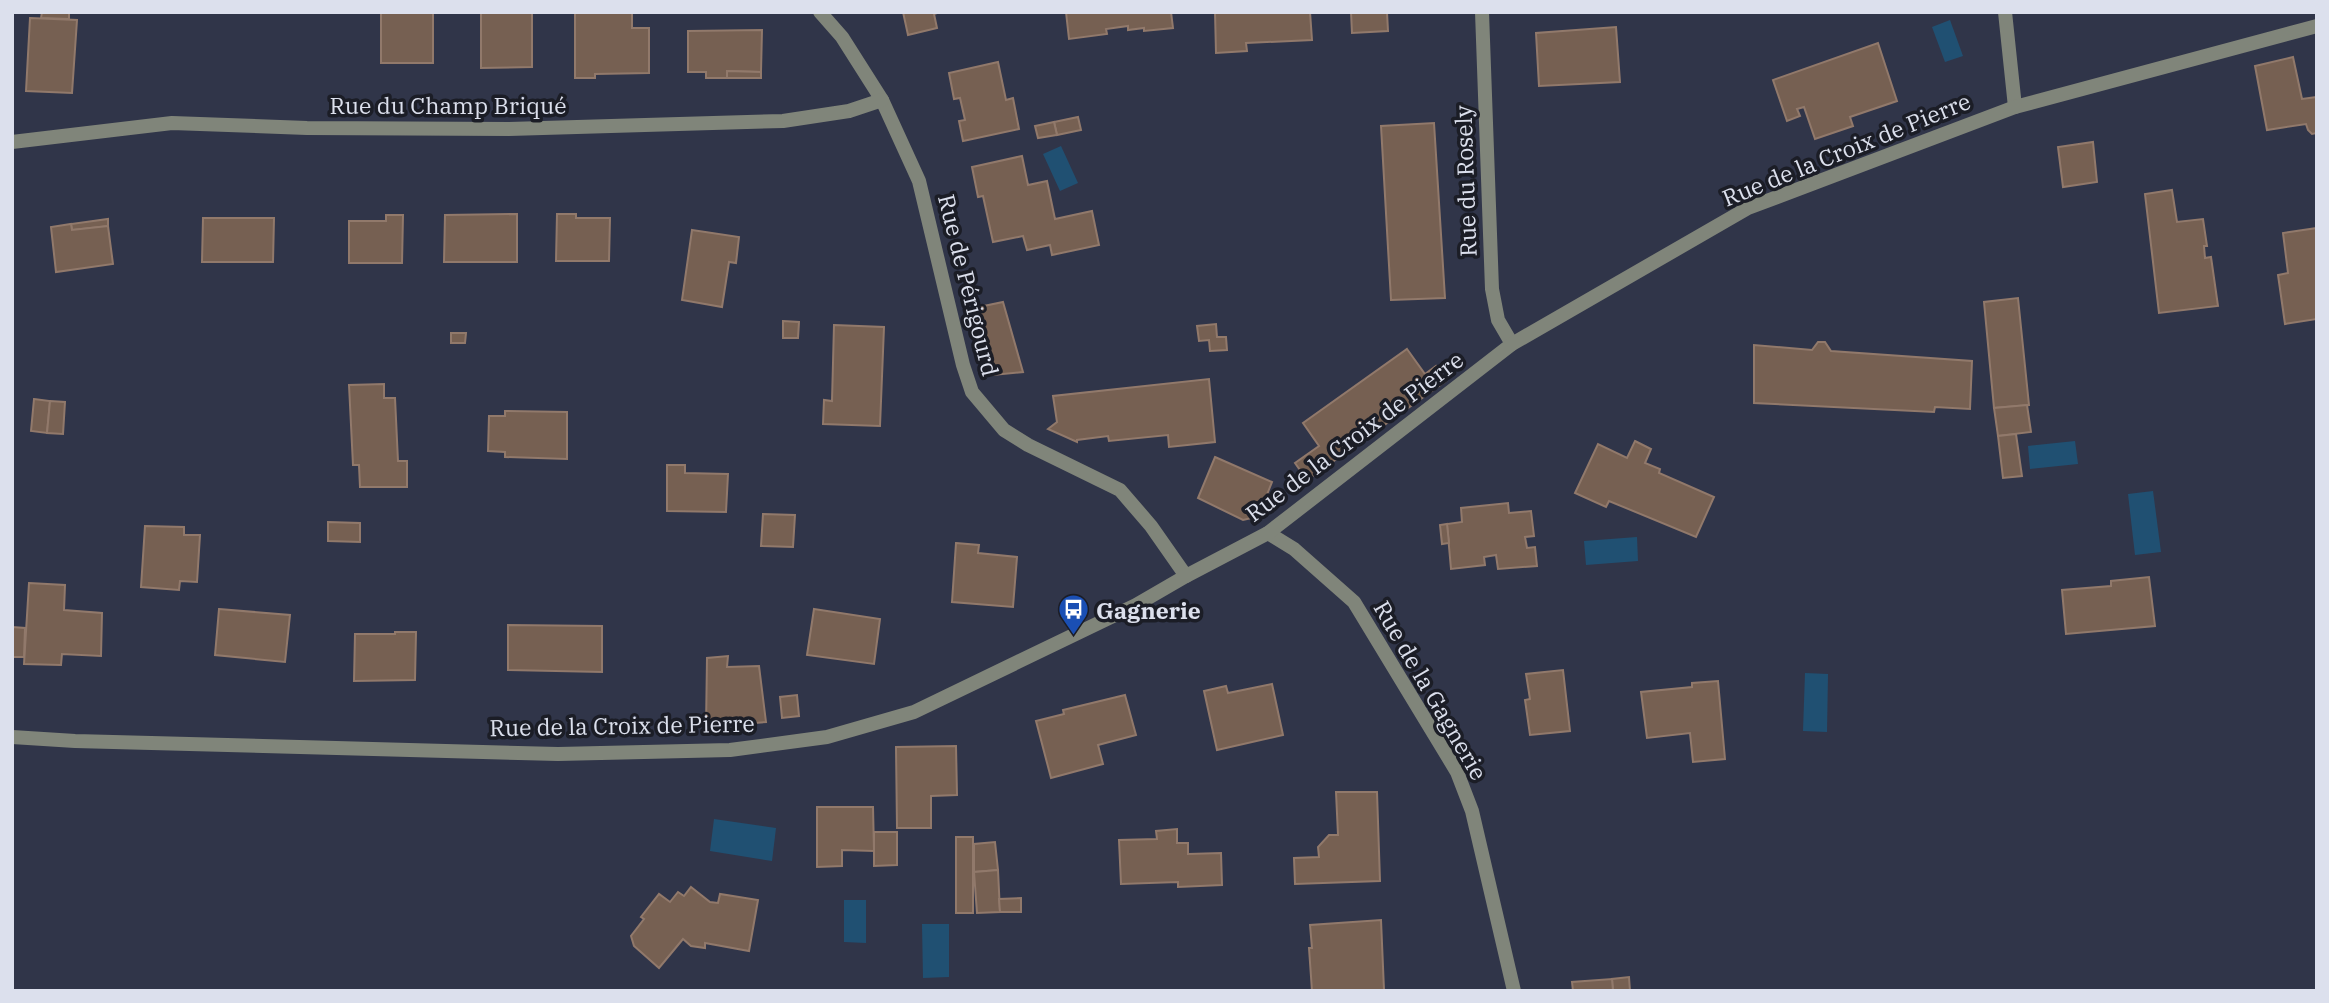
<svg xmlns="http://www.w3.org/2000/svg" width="2329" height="1003" font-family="'IBM Plex Serif',serif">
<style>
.water{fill:#205072}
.building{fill:#766052;stroke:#91796b;stroke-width:2}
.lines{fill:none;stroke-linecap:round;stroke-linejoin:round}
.minor{stroke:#80857a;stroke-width:14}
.labels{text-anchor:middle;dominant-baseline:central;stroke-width:7;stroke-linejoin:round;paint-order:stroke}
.street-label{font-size:23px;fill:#dce0ed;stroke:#1b1d26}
.poi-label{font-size:23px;font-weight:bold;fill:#dce0ed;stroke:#1b1d26;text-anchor:start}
</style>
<rect width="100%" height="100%" fill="#303549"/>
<!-- water -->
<g class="water">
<path d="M1950 20 1963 56 1945 62 1932 27Z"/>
<path d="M1061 146 1078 183 1060 191 1043 154Z"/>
<path d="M2075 441 2078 464 2030 469 2028 446Z"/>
<path d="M2153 491 2161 552 2135 555 2128 494Z"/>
<path d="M1637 537 1638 561 1586 565 1584 541Z"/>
<path d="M1805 673 1828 674 1827 732 1803 731Z"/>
<path d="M714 819 776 828 772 861 710 851Z"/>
<path d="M844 900H866V943L844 942Z"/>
<path d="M922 924H949V977L923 978Z"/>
</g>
<!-- building -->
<g class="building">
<path d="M42 12H69V19L41 18Z"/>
<rect x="381" y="12" width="52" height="51"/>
<path d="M481 12H532V67L481 68Z"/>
<path d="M575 12H632V28H649V73L595 74V78H575Z"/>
<path d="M903 12H940L934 14 937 28 908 35Z"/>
<path d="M1066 12H1171L1173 28 1144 31V28L1128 30V26L1106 29 1107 34 1069 39Z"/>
<path d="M1215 12H1310L1312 40 1246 43 1247 51 1216 53Z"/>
<path d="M1351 12H1387L1388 31 1352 33Z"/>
<path d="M30 18 77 20 72 93 26 91Z"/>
<path d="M1616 27 1620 82 1539 86 1536 33Z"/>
<path d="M762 30 761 72 727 71V78H706V72H688V31Z"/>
<path d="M1878 43 1897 101 1850 117 1853 126 1815 139 1804 107 1797 109 1800 116 1787 121 1773 80Z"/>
<path d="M2293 57 2302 99 2317 97V133L2312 134 2308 130 2306 124 2267 130 2255 66Z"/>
<path d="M998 62 1006 100 1013 98 1019 129 963 141 959 121 965 120 960 98 954 99 949 73Z"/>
<path d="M727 71 761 72V78H727Z"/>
<path d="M1078 117 1081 130 1057 135 1054 122Z"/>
<path d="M1054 122 1057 135 1038 138 1035 126Z"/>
<path d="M1434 123 1445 298 1391 300 1381 126Z"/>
<path d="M2093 142 2097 182 2063 187 2058 147Z"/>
<path d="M1022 156 1028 185 1047 181 1055 219 1092 211 1099 245 1052 255 1050 245 1027 250 1023 236 993 242 983 196 978 197 972 167Z"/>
<path d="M2172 190 2177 222 2203 219 2207 246H2204L2205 258 2211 257 2218 306 2159 313 2145 194Z"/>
<path d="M517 214V262H444L445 215Z"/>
<path d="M557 214H576V218H610L609 261H556Z"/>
<path d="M386 215H403L402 263H349V221H386Z"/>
<path d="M203 218H274L273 262H202Z"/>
<path d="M108 219V226L72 230 71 224Z"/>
<path d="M71 224 72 230 108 226 113 264 56 272 51 227Z"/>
<path d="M2317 228V319L2285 324 2278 275 2288 273 2283 233Z"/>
<path d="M692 230 739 237 736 263 729 262 722 307 682 300Z"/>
<path d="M2018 298 2029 405 1994 408 1984 302Z"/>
<path d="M1003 302 1023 372 993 375 974 308Z"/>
<path d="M783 321 799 322 798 338H783Z"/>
<path d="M1216 324 1217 337H1226L1227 350 1210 351 1209 340 1199 341 1197 326Z"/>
<path d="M834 325 884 327 880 426 823 424 824 400 832 401Z"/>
<path d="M451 333H466L465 343H451Z"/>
<path d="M1818 342H1825L1831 351 1972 361 1970 409 1935 407 1934 412 1754 403V345L1812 350Z"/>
<path d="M1407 349 1425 374 1436 366 1446 381 1307 480 1295 463 1319 446 1303 423Z"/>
<path d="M1209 379 1215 442 1169 447 1168 435 1109 441 1108 436 1077 440V442L1048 429 1057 422 1053 396Z"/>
<path d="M384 384V398H395L398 461H407V487H360L359 465H353L349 385Z"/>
<path d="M34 399 50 401 47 433 31 431Z"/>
<path d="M50 401 65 402 63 434 47 433Z"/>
<path d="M2027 405 2031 432 1998 436 1994 408Z"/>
<path d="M505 411 567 412V459L505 457V452L488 451 489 416H505Z"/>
<path d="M2016 434 2022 476 2003 478 1998 436Z"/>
<path d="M1635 441 1651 449 1645 463 1660 469 1659 473 1714 497 1696 537 1609 501 1606 507 1575 493 1598 444 1627 458Z"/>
<path d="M1215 457 1272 482 1264 502 1269 507 1256 517 1243 520 1198 498Z"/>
<path d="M667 465H685V473L728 474 726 512 667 511Z"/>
<path d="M1508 503 1509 513 1531 511 1534 536 1525 537 1527 548 1535 547 1537 566 1498 569 1496 555 1484 557 1485 565 1451 569 1447 524 1462 522 1461 508Z"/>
<path d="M763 514 795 515 793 547 761 546Z"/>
<path d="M328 522 360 523V542L328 541Z"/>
<path d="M1447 524 1449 543 1442 544 1440 525Z"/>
<path d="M145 526 184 527V535H200L197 582 180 581 179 590 141 587Z"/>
<path d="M956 543 979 545 978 553 1017 557 1013 607 952 602Z"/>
<path d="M2149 577 2155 626 2066 634 2062 590 2111 586V581Z"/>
<path d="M29 583 65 585 64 610 102 613 101 656 62 654 61 665 24 664Z"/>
<path d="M219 609 290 615 285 662 215 655Z"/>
<path d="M814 609 880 619 874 664 807 655Z"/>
<path d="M508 625 602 626V672L508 670Z"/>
<path d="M12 627 25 628 24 657H12Z"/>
<path d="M395 632H416L415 680 354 681 355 634H395Z"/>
<path d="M728 656 727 667 759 666 766 722 706 727 707 658Z"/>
<path d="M1563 670 1570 731 1530 735 1525 700 1530 699 1526 674Z"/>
<path d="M1718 681 1725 759 1693 762 1690 733 1647 738 1641 692 1692 687V683Z"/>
<path d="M1272 684 1283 735 1217 750 1204 691 1226 686 1228 693Z"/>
<path d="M797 695 799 716 782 718 780 697Z"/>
<path d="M1125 695 1136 735 1098 745 1103 764 1051 778 1036 721 1064 714 1063 710Z"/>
<path d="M956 746 957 795 931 796V828H897L896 747Z"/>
<path d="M1336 792H1377L1380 881 1295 884 1294 858 1319 857 1318 847 1329 835H1338Z"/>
<path d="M817 807H873L874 851 842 850V866L817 867Z"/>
<path d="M1177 829V843H1188V854L1221 853 1222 885 1178 887V882L1121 884 1119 840 1157 839 1156 831Z"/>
<path d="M874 832H897V865L874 866Z"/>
<rect x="956" y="837" width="17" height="76"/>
<path d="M995 842 998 870 974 872V844Z"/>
<path d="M998 870 1000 912 977 913 974 872Z"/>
<path d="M691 887 710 902 718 903 720 894 758 900 749 951 705 943V948L691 946 683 939 659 968 634 946 631 936 644 919 641 917 659 894 670 902 678 892 684 896Z"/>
<path d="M1021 898V912H1000L999 899Z"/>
<path d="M1381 920 1384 990 1312 991 1309 948H1312L1310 925Z"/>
<path d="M1629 977 1630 991H1613L1612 979Z"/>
<path d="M1612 979 1613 991H1573L1572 982Z"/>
</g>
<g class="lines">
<!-- minor -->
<g class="minor">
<path d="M820 12 842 37 882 100 919 181 963 365 972 392 1004 430 1028 445 1120 490 1151 526 1186 576"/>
<path d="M1482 12 1492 289 1498 320 1512 344"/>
<path d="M2005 12 2015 107"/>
<path d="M12 142 172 123 307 128 509 129 783 121 849 111 882 100"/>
<path d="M1268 533 1294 549 1354 602 1457 772 1472 811 1514 991"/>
<path d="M12 737 75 741 558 754 730 750 827 737 914 712 1136 605 1186 576 1268 533 1512 344 1748 208 2015 107 2317 26"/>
</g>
</g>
<!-- icons -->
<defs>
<symbol id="bus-pin" viewBox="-11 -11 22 30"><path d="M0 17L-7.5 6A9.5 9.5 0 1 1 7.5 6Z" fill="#1a4fb4" stroke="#1b1d26"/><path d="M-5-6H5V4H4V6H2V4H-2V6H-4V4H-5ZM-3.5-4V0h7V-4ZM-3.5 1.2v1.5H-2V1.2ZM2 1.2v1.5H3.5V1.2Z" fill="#fff"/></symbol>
</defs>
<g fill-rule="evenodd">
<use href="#bus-pin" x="1056" y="592" width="35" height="47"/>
</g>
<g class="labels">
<!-- street labels -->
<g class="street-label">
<text x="448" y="105">Rue du Champ Briqué</text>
<text transform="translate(1846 149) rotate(-22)">Rue de la Croix de Pierre</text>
<text transform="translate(1465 181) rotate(-92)">Rue du Rosely</text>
<text transform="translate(969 285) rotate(76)">Rue de Périgourd</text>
<text transform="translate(1354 436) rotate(-37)">Rue de la Croix de Pierre</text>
<text transform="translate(1431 690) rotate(60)">Rue de la Gagnerie</text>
<text transform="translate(622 725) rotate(-1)">Rue de la Croix de Pierre</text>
</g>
<!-- poi labels -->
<g class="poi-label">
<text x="1096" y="610">Gagnerie</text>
</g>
</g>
<!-- border -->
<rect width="2329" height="1003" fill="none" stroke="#dce0ed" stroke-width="28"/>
</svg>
